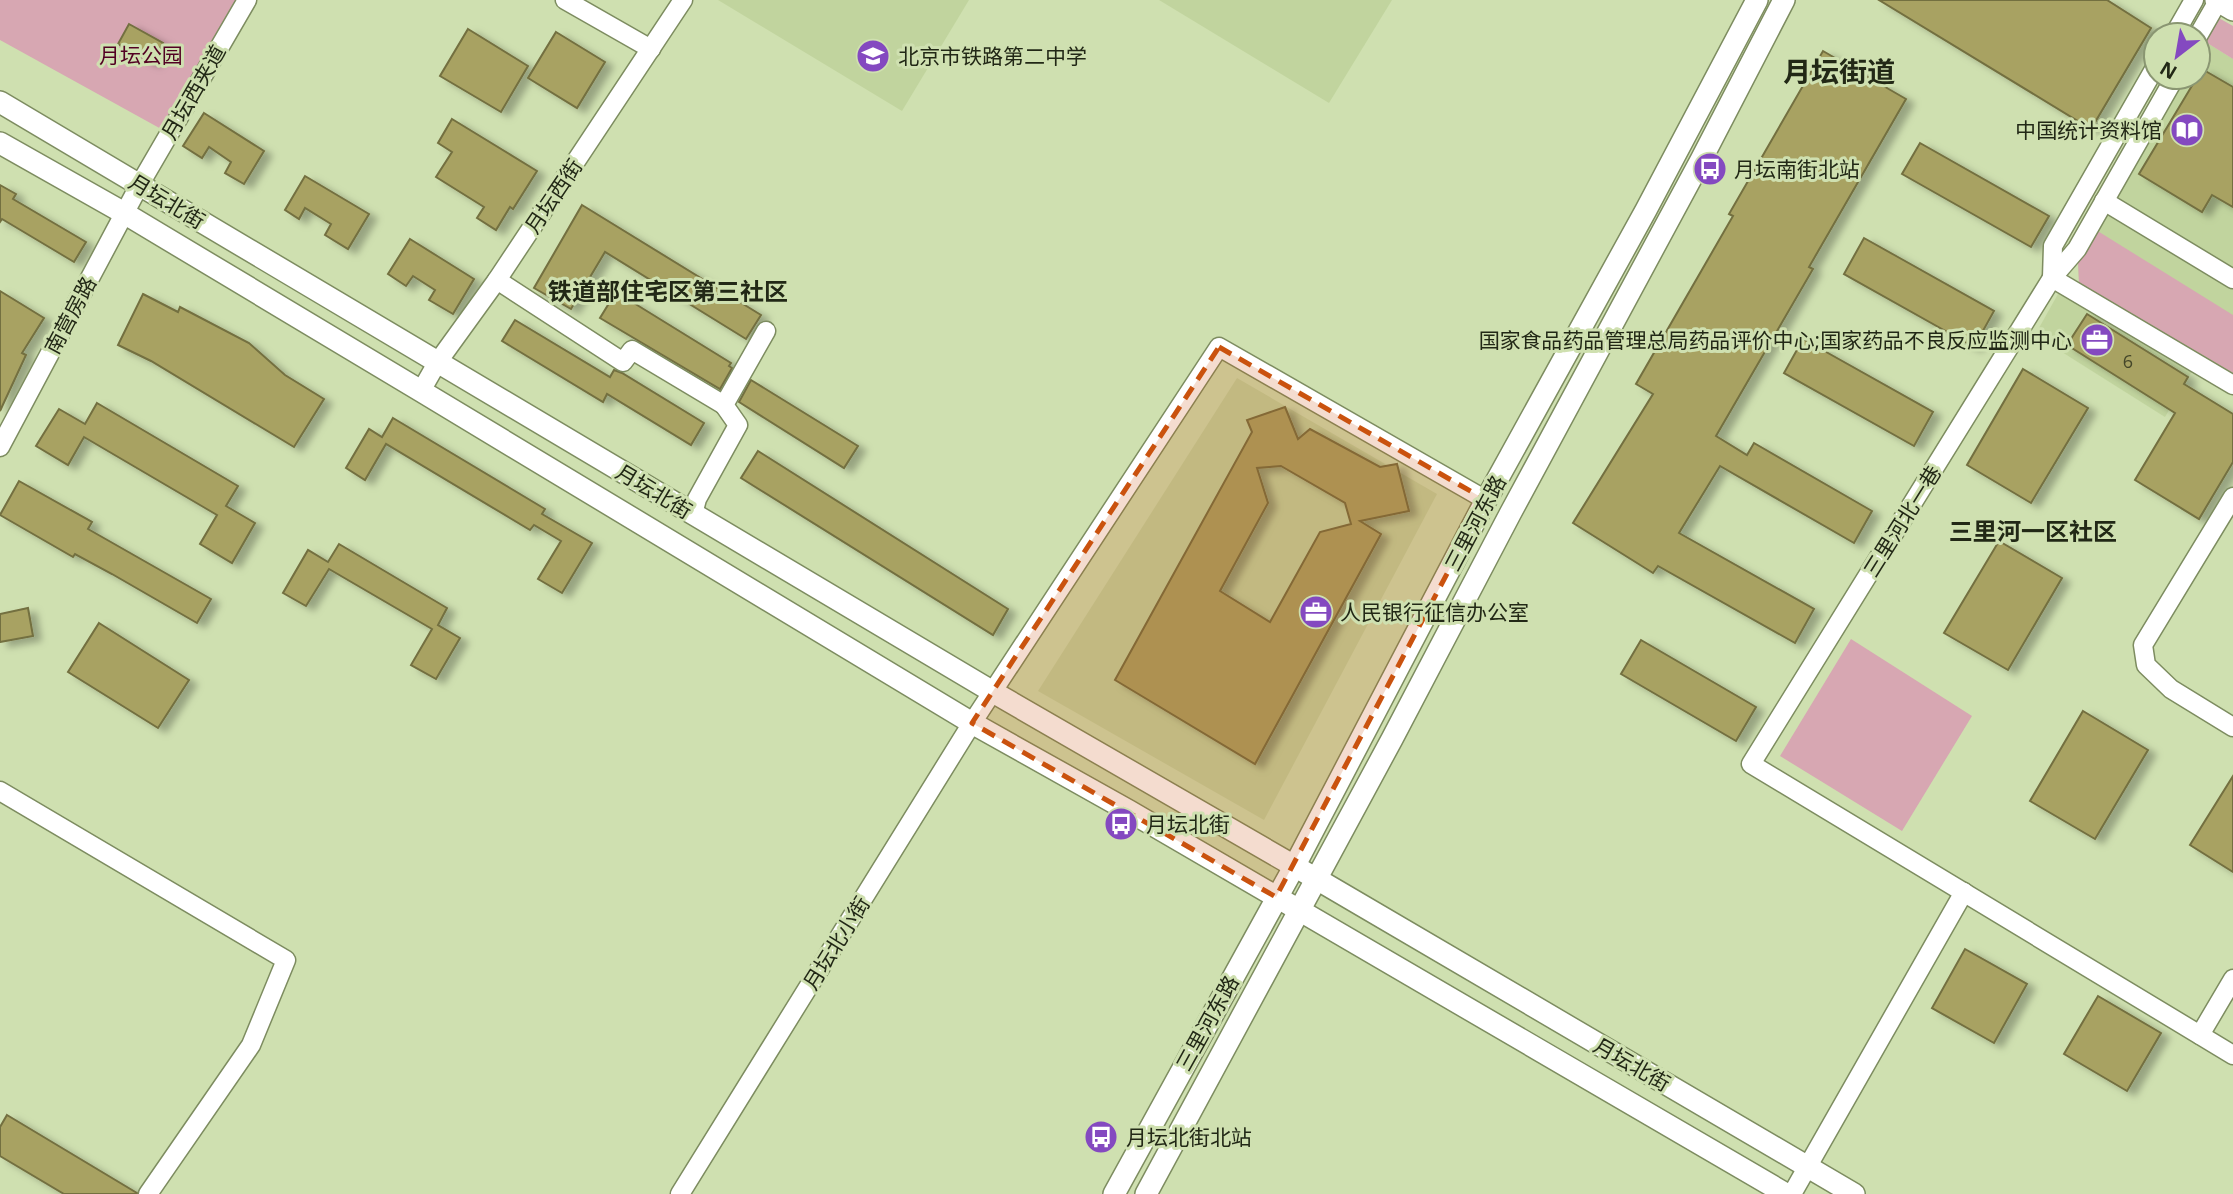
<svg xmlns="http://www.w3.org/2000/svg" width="2233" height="1194" font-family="'Open Sans','Noto Sans SC',sans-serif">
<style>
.built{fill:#c1d49e}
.green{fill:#d7a7b2}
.building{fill:#a8a262;stroke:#736f40;stroke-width:2;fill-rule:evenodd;filter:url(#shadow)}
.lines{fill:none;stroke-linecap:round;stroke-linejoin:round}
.minor-casing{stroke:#7d8c60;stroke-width:21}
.major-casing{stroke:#7d8c60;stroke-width:24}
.minor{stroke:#fff;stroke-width:18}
.major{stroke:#fff;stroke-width:21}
.marked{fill:#ca520e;fill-opacity:0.2;stroke:#ca520e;stroke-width:5;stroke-dasharray:14 9;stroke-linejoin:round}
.labels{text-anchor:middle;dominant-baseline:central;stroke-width:6;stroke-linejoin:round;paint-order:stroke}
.number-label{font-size:18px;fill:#444629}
.park-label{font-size:21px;fill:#520023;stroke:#cfe0b0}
.poi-label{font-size:21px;fill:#222816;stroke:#cfe0b0;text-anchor:start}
.street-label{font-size:21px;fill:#222816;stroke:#cfe0b0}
.quarter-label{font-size:24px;font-weight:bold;fill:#222816;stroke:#cfe0b0}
.district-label{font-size:28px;font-weight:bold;fill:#222816;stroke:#cfe0b0}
</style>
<defs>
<filter id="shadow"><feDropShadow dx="8" dy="4.5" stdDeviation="3.5" flood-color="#0004"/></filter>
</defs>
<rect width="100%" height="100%" fill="#cfe0b0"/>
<!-- built -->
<g class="built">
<path d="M718 0H969L902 111Z"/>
<path d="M1159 0H1392L1329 103Z"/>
<path d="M2204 41 2233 59V373L2079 283 2078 261 2183 77H2198V52Z"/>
<path d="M2063 291 2192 371 2165 417 2035 335 2058 294Z"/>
<path d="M1237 378 1437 494 1264 820 1038 691Z"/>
</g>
<!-- green -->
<g class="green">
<path d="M0 0H236L163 130 0 40Z"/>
<path d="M2217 17 2233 26V59L2204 41Z"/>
<path d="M2096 230 2233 315V373L2079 283 2078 261Z"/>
<path d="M1851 639 1972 716 1902 831 1780 756Z"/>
</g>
<!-- building -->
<g class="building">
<path d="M1879 0H2107L2151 28 2091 129Z"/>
<path d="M129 24 163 43 152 62 118 44Z"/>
<path d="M468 29 528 66 501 112 440 76Z"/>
<path d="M556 32 605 62 577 108 528 78Z"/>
<path d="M1823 51 1906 99 1809 267 1813 269 1716 436 1747 455 1754 443 1872 511 1854 543 1720 466 1679 533 1814 609 1795 643 1658 566 1653 573 1573 523 1653 394 1636 384 1733 216 1729 214Z"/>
<path d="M2202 69 2233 87V207L2212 195 2202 212 2139 174Z"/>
<path d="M204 113 264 151 244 184 225 173 231 162 209 147 202 158 183 146Z"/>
<path d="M452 119 537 171 513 209 510 207 496 230 477 218 484 207 436 177 452 152 438 143Z"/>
<path d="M1920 143 2049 216 2031 247 1902 174Z"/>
<path d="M305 176 369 214 348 249 325 235 331 224 305 208 299 219 285 210Z"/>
<path d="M0 185 16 194 13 199 86 242 74 262 2 219 0 222Z"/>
<path d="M582 205 761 315 746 339 605 252 571 309 534 288Z"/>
<path d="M1864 238 1994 311 1974 347 1844 274Z"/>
<path d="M410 239 474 279 453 314 429 300 435 290 413 276 406 286 388 274Z"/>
<path d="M0 291 44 318 22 353 26 355 0 411Z"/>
<path d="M616 292 731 363 729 366 732 368 720 389 600 318Z"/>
<path d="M143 294 178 312 180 307 249 343 285 375 324 399 294 447 151 361 118 345Z"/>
<path d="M2087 314 2188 377 2184 384 2233 414V462L2199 519 2135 480 2175 413 2067 345Z"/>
<path d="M515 320 610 377 614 370 622 373 704 423 691 445 607 394 603 402 502 341Z"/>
<path d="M1803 339 1933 412 1914 446 1784 373Z"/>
<path d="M2023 369 2088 408 2031 503 1967 465Z"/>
<path d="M751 380 858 446 844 468 739 402Z"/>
<path d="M97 403 238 486 226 506 255 523 232 563 200 544 217 515 84 437 68 465 36 446 59 409 85 424Z"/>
<path d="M1285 407 1298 439 1310 429 1380 467 1397 464 1409 511 1360 521 1381 534 1255 764 1115 680 1252 432 1247 420ZM1281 466 1345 503 1351 524 1320 532 1270 622 1220 591 1268 503 1257 468Z"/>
<path d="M393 418 545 509 542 514 592 543 562 593 538 579 561 541 534 525 530 530 386 444 365 480 346 468 369 429 382 437Z"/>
<path d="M758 451 1008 609 993 635 741 478Z"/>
<path d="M19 481 92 522 88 529 211 599 197 623 112 574 75 554 73 557 0 515Z"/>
<path d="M1999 541 2062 578 2008 670 1944 633Z"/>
<path d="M339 544 447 608 438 625 460 638 436 679 411 665 432 629 329 569 306 606 283 593 308 550 328 562Z"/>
<path d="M28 608 33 636 0 642V614Z"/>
<path d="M99 623 189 680 158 728 68 672Z"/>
<path d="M1641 640 1756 707 1736 741 1621 674Z"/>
<path d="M2083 711 2148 750 2095 839 2030 801Z"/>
<path d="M2233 776V872L2190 845Z"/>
<path d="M1965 949 2027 984 1994 1043 1932 1008Z"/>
<path d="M2098 996 2161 1033 2127 1091 2064 1054Z"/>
<path d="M7 1115 137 1193V1194H64L0 1156V1127Z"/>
</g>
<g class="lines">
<defs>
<g id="minor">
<path d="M565 0 651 49"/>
<path d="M2174 35 2194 0"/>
<path d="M2198 36 2218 1"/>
<path d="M2175 77 2077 249 2052 278 1751 764 2233 1055"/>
<path d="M2104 201 2233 279"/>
<path d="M2052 278 2053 246 2156 66"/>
<path d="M2052 278 2233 385"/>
<path d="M497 280 623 362 632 350 724 405"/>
<path d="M421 391 437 363 497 280 683 0"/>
<path d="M0 447 140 184 247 0"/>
<path d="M2233 497 2143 645 2146 665 2171 689 2233 727"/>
<path d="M693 514 697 499 738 425 724 405 766 331"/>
<path d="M0 791 286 960 251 1045 148 1194"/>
<path d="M2200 1035 2233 979"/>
<path d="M680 1194 972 723 1219 347 1486 500"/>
<path d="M1792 1194 1964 892"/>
</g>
<g id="major">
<path d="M2216 0 2233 10"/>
<path d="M0 102 993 692 1315 878 1854 1194"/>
<path d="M0 143 124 213 421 391 972 723 1129 811 1786 1194"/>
<path d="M1114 1194 1294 867 1486 500 1646 210 1757 0"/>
<path d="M1146 1194 1392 739 1510 514 1701 160 1784 0"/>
</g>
</defs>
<!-- minor casing -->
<use href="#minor" class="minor-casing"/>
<!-- major casing -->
<use href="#major" class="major-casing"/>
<!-- minor -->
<use href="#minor" class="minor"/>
<!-- major -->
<use href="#major" class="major"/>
</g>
<!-- marked area -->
<path class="marked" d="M1219 347 1486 500 1276 897 972 723Z"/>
<!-- icons -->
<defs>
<symbol id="school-disc" viewBox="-11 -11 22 22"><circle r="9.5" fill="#8449c0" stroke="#cfe0b0"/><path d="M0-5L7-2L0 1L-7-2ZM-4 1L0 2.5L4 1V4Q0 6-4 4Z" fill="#fff"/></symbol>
<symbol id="library-disc" viewBox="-11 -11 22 22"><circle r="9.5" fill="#8449c0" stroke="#cfe0b0"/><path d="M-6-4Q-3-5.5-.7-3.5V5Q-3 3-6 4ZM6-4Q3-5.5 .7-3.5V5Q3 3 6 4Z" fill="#fff"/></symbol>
<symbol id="bus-disc" viewBox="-11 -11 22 22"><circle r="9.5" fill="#8449c0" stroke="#cfe0b0"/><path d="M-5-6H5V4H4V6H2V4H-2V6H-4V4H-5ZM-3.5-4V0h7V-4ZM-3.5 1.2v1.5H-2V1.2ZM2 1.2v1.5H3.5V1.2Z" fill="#fff"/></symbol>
<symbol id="office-disc" viewBox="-11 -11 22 22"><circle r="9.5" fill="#8449c0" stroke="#cfe0b0"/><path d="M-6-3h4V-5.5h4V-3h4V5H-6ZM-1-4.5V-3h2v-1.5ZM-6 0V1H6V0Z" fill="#fff"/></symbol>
</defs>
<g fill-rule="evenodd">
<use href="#school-disc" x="854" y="37" width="38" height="38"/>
<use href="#library-disc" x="2168" y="111" width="38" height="38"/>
<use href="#bus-disc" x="1691" y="150" width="38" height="38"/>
<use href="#office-disc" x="2078" y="321" width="38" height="38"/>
<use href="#office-disc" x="1297" y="593" width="38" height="38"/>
<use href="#bus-disc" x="1102" y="805" width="38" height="38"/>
<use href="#bus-disc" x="1082" y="1118" width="38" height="38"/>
</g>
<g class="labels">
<!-- number labels -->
<g class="number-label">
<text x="2128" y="361">6</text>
</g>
<!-- park labels -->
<g class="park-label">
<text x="141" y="55">月坛公园</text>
</g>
<!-- poi labels -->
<g class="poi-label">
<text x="898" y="56">北京市铁路第二中学</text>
<text x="2162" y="130" text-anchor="end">中国统计资料馆</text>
<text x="1734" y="169">月坛南街北站</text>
<text x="2072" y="340" text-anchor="end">国家食品药品管理总局药品评价中心;国家药品不良反应监测中心</text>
<text x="1340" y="612">人民银行征信办公室</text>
<text x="1146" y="824">月坛北街</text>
<text x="1126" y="1137">月坛北街北站</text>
</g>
<!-- street labels -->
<g class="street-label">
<text transform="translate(193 92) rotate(-60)">月坛西夹道</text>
<text transform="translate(553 196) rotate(-56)">月坛西街</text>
<text transform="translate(167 201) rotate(31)">月坛北街</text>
<text transform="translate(70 315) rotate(-62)">南营房路</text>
<text transform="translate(654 491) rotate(31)">月坛北街</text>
<text transform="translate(1902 521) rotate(-58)">三里河北一巷</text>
<text transform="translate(1475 523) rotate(-62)">三里河东路</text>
<text transform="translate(836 943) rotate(-58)">月坛北小街</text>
<text transform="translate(1207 1023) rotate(-61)">三里河东路</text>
<text transform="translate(1632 1064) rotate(30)">月坛北街</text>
</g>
<!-- quarter labels -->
<g class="quarter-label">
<text x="668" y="290">铁道部住宅区第三社区</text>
<text x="2033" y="530">三里河一区社区</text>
</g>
<!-- district labels -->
<g class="district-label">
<text x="1839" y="71">月坛街道</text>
</g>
</g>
<!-- north arrow -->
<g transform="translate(2177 56) rotate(211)"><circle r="33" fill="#cfe0b0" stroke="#8a9672" stroke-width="2"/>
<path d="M0-5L12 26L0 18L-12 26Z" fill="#8449c0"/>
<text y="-10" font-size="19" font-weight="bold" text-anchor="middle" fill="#222816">N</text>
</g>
</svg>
